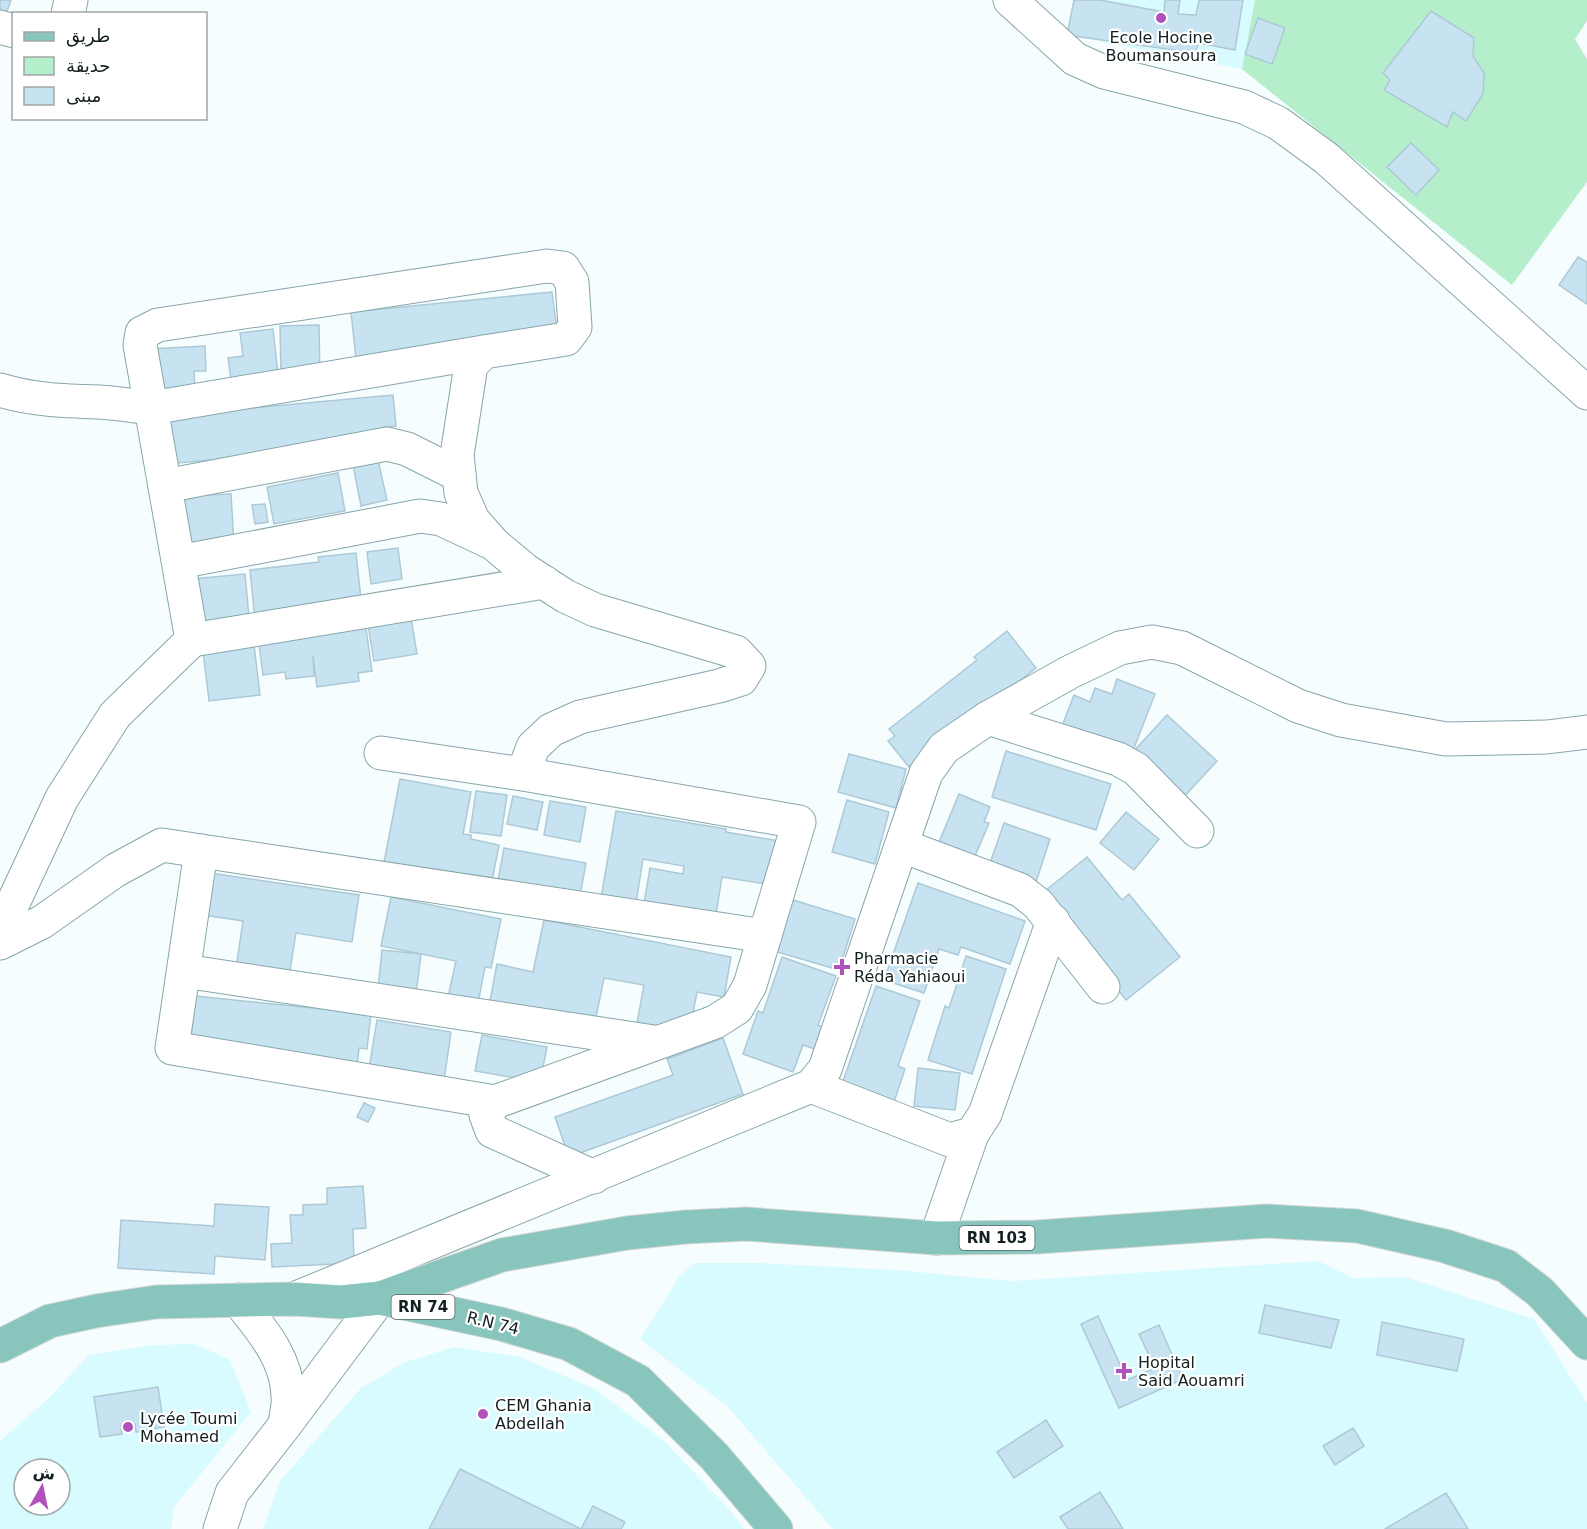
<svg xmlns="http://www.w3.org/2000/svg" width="1587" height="1529" font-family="'DejaVu Sans',Cairo,sans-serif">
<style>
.built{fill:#d8fbff;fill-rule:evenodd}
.green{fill:#b4eecb}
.building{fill:#c7e3f1;stroke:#adc9d6;stroke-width:1.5}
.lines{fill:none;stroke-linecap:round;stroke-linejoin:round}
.minor-casing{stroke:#87a6aa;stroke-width:35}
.major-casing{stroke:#d5d7d7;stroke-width:35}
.minor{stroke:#fff;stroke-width:33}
.major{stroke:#88c5bc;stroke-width:33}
.poi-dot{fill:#b152bc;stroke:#fff;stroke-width:2}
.labels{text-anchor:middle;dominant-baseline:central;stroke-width:4.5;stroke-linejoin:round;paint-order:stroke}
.shield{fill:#fff;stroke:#5a6364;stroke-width:1.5}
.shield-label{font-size:15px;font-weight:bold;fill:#132021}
.poi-label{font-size:16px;fill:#132021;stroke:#fff;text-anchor:start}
.street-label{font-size:16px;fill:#132021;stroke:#fff}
</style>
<rect width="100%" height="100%" fill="#f6fdfe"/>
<!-- built -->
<g class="built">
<path d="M1074 0H1255L1242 69 1067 35Z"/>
<path d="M1318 1261 1353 1278 1405 1277 1534 1319 1587 1403V1529H833L728 1407 640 1339 681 1274 695 1263H758L896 1270 1012 1281Z"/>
<path d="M195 1344 230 1360 251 1412 174 1507 171 1529H0V1441L49 1398 89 1355 154 1345ZM24 1469H60V1505H24Z"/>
<path d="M454 1347 520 1357 593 1388 664 1441 730 1510 744 1529H263L280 1481 361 1388 403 1363Z"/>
</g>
<!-- green -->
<path class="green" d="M1255 0H1587V21L1575 39 1587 59V182L1512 285 1242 69Z"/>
<!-- building -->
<g class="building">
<path d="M0 0H11L4 20 0 18Z"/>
<path d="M1074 0H1100L1164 12 1165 0H1180L1178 14 1196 15 1199 0H1243L1235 50 1199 43 1195 53 1067 35Z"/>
<path d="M1431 11 1474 38 1473 56 1484 73 1483 94 1466 121 1453 112 1447 127 1384 90 1390 80 1383 73Z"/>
<path d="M1258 18 1285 28 1272 64 1245 54Z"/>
<path d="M1411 143 1439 170 1416 195 1387 167Z"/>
<path d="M1578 257 1587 262V304L1559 285Z"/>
<path d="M552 292 558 339 356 359 351 312Z"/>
<path d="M319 325 320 375 281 376 280 326Z"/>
<path d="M273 329 278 374 231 380 228 358 243 356 240 333Z"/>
<path d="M205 346 206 371H194L195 390 152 393 149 349Z"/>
<path d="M393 395 396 426 381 428 383 444 167 464 162 416Z"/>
<path d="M378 460 387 500 361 506 353 465Z"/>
<path d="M338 473 345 511 274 524 267 487Z"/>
<path d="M231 494 234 544 180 547 178 496Z"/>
<path d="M265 504 268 522 255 524 252 505Z"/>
<path d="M398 548 402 579 371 584 367 552Z"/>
<path d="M356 553 362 608 255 620 250 570 319 562 318 557Z"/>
<path d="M245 574 249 617 196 622 192 579Z"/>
<path d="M411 618 417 654 374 661 368 625Z"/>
<path d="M366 628 372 671 358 673 359 681 317 687 313 656 314 676 286 679 285 672 263 675 259 644Z"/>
<path d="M1007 631 1036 668 909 767 888 741 895 736 889 729 977 660 974 657Z"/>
<path d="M254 645 260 695 209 701 203 651Z"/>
<path d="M1117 679 1155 694 1132 753 1062 726 1074 695 1090 702 1095 688 1112 694Z"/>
<path d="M1167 715 1217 761 1182 799 1132 753Z"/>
<path d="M1006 751 1111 784 1096 830 992 797Z"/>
<path d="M849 754 906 769 896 808 838 792Z"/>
<path d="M400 779 471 792 463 834 471 835V839L499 845 491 886 382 873Z"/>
<path d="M476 791 507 795 501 836 470 832Z"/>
<path d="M959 794 990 807 984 822 989 823 970 868 934 854Z"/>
<path d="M513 796 543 802 537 830 507 824Z"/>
<path d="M847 800 889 812 875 864 832 852Z"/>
<path d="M550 801 586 807 580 842 544 835Z"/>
<path d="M616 811 726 829V832L779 841 771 885 722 877 714 927 642 915 650 868 683 874 684 866 643 859 635 910 600 904Z"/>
<path d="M1126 812 1159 839 1134 870 1100 843Z"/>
<path d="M1004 823 1050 839 1035 885 988 869Z"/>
<path d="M504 848 586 863 578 906 496 891Z"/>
<path d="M1087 857 1122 900 1129 894 1180 957 1126 1000 1073 934 1044 892Z"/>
<path d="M210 873 359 895 352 942 296 933 288 983 235 975 243 921 204 915Z"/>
<path d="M918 883 1025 921 1010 964 961 947 958 955 939 949 924 993 884 980Z"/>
<path d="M391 897 501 919 491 968 485 967 477 1008 447 1002 456 961 381 946Z"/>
<path d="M790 899 855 919 839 970 774 951Z"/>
<path d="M544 920 731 957 724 997 697 992 690 1029 635 1034 644 985 604 978 594 1027 489 1006 497 964 533 972Z"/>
<path d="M382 950 421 954 416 994 378 989Z"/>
<path d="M966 956 1006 969 972 1074 928 1060 945 1006 949 1008Z"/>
<path d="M782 957 836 976 818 1025 823 1027 815 1049 803 1045 793 1072 743 1054 758 1011 763 1013Z"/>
<path d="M876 986 920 1001 898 1066 905 1069 893 1105 841 1087Z"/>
<path d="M195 996 371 1014 367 1049 359 1048 357 1067 190 1049Z"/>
<path d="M377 1020 451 1032 444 1081 369 1069Z"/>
<path d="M482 1035 547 1047 540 1082 475 1071Z"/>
<path d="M723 1038 743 1094 569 1157 555 1117 673 1075 667 1059Z"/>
<path d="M918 1068 960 1073 955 1110 914 1106Z"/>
<path d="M364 1103 375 1108 368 1122 357 1117Z"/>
<path d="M363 1186 366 1228 353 1229 354 1263 272 1267 271 1244 292 1243 290 1215H303V1205L327 1204V1188Z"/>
<path d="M215 1204 269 1207 265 1260 215 1256 214 1274 118 1268 121 1220 214 1226Z"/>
<path d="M1265 1305 1339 1320 1331 1348 1259 1333Z"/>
<path d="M1098 1316 1127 1380 1155 1368 1139 1334 1159 1325 1183 1379 1119 1408 1081 1324Z"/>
<path d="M1382 1322 1464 1339 1457 1371 1377 1355Z"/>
<path d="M158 1387 164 1427 136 1432 135 1424 121 1426 122 1434 100 1437 94 1397Z"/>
<path d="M1046 1420 1063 1446 1014 1478 997 1452Z"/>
<path d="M1353 1428 1364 1446 1335 1465 1323 1446Z"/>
<path d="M460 1469 581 1529 593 1506 625 1522 621 1529H429Z"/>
<path d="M1100 1492 1123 1529H1068L1060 1517Z"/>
<path d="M1446 1493 1468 1529H1385Z"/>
</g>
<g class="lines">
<defs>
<g id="minor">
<path d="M1010 0 1075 59 1104 72 1244 107 1278 123 1326 158 1587 393"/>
<path d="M68 14 71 0"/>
<path d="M0 27 14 31"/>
<path d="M0 390C32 400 65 401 99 402 116 403 134 406 151 408L484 352"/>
<path d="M165 486 387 444 407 449 459 475"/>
<path d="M179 562 420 516 441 519 488 541"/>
<path d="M988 718 1118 759 1136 769 1197 831"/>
<path d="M381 753 523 774 799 822 750 985 737 1008 715 1022 495 1102 486 1115 492 1131 594 1177"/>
<path d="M523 774 533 747 551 730 580 717 719 686 741 679 749 666 736 652 595 610 565 596 525 570 494 544 473 520 461 493 457 455 471 365 484 352 566 339 575 327 572 282 563 268 547 266 158 325 142 333 140 345 192 640 544 582"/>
<path d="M903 846 1020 890 1038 904 1103 987"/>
<path d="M0 931 62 798 115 715 192 640"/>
<path d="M0 943 42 922 116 870 162 845 201 851"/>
<path d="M184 971 654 1042"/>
<path d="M811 1086 950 1140 972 1134 985 1114 1053 921"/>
<path d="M495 1102 172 1048 201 851 765 936"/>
<path d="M936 1238 972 1134"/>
<path d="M294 1299 811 1086 825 1069 926 773 944 748 988 718 1070 672 1120 648 1152 642 1182 648 1298 706 1341 720 1446 739 1547 737 1587 732"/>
<path d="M238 1300C261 1329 287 1358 288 1396 289 1405 286 1415 285 1425L380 1298"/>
<path d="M220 1529 232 1493 285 1425"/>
</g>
<g id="major">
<path d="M380 1298 502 1255 627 1233 686 1227 746 1224 936 1238 1037 1237 1267 1221 1357 1226 1445 1246 1506 1266 1540 1292 1587 1343"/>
<path d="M0 1346 50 1321 96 1311 156 1302 294 1299 341 1302 380 1298 501 1324 569 1344 638 1381 714 1456 776 1529"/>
</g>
</defs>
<!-- minor casing -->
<use href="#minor" class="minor-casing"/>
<!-- major casing -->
<use href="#major" class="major-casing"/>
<!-- minor -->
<use href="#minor" class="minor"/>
<!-- major -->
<use href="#major" class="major"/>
</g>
<!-- markers -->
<g class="poi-dot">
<circle cx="1161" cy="18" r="6"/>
<path d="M839 958h6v6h6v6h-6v6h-6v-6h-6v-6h6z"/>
<path d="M1121 1362h6v6h6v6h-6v6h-6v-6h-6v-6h6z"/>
<circle cx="483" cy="1414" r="6"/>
<circle cx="128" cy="1427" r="6"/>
</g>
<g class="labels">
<!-- shield labels -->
<g class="shield">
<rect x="959.5" y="1226" width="75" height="24" rx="4.5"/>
<rect x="391.5" y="1295" width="63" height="24" rx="4.5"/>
</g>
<g class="shield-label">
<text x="997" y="1238">RN 103</text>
<text x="423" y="1307">RN 74</text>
</g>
<!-- poi labels -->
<g class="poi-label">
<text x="1161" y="37" text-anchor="middle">Ecole Hocine<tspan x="1161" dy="18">Boumansoura</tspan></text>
<text x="854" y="958">Pharmacie<tspan x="854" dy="18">Réda Yahiaoui</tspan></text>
<text x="1138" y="1362">Hopital<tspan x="1138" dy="18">Said Aouamri</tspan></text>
<text x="495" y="1405">CEM Ghania<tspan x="495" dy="18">Abdellah</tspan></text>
<text x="140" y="1418">Lycée Toumi<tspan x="140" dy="18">Mohamed</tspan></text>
</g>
<!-- street labels -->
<g class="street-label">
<text transform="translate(493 1323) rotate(14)">R.N 74</text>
</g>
</g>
<!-- legend -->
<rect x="12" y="12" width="195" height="108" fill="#ffffff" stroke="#a1a6a6" stroke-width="1.5"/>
<rect x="24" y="32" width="30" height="9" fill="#88c5bc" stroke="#a1a6a6" stroke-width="1.5"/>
<text x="66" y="42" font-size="18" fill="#132021">طريق</text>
<rect x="24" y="57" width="30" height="18" fill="#b4eecb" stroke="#a1a6a6" stroke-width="1.5"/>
<text x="66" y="72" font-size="18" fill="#132021">حديقة</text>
<rect x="24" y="87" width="30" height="18" fill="#c7e3f1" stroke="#a1a6a6" stroke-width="1.5"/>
<text x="66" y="102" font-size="18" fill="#132021">مبنى</text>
<!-- north arrow -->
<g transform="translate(42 1487) rotate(9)"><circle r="28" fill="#ffffff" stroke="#a1a6a6" stroke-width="1.5"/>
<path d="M0-4.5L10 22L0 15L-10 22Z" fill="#b152bc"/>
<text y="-9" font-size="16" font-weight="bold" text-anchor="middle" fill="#132021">ش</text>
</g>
</svg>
